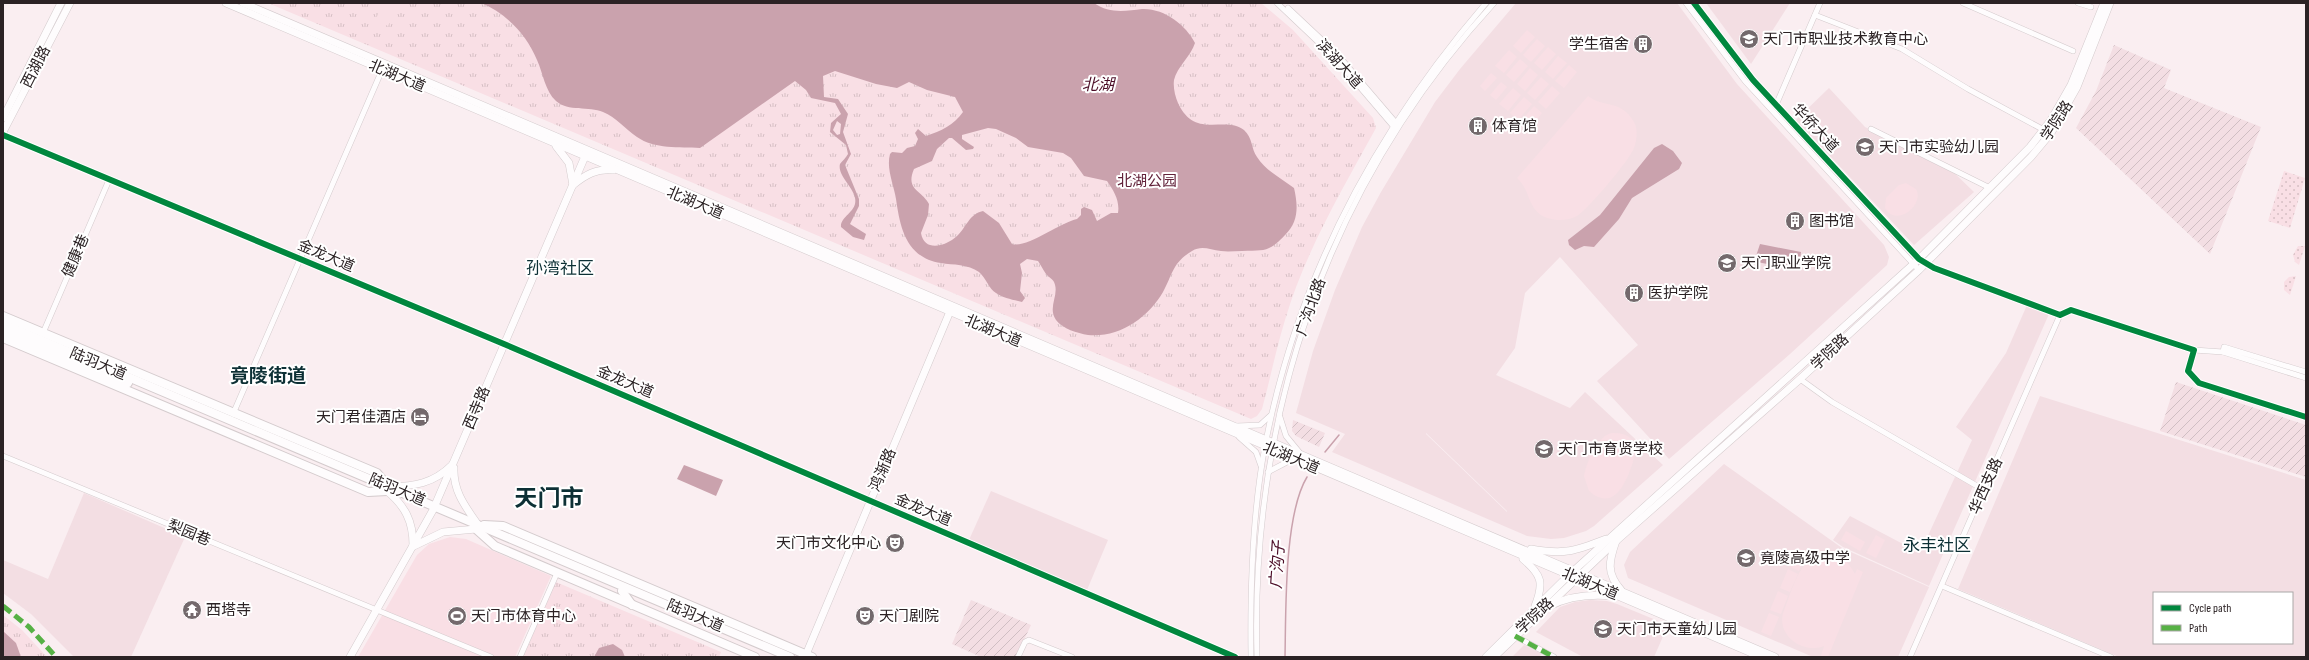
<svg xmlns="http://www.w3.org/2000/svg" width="2309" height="660" font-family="'Sofia Sans Condensed','Noto Sans SC',sans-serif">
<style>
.built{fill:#f3dee3;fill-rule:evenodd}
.industrial{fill:url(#industrial-furrows)}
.grass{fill:url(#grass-dots)}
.park{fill:url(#park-tufts)}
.garden{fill:#f9dfe5}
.water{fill:#caa2ad;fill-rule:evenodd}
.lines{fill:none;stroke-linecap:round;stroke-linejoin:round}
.stream{stroke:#caa2ad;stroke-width:1.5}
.street-casing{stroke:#d4cbcd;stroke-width:6}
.secondary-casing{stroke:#d4cbcd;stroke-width:8}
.primary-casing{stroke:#d4cbcd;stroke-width:10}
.street{stroke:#fefcfd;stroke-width:5}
.secondary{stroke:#fefcfd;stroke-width:7}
.primary{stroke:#fefcfd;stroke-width:8}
.quiet{stroke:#56b145;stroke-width:5;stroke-dasharray:10 5;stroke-linecap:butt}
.cycleway-casing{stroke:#fff;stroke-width:8}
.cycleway{stroke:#00873e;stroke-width:6}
.labels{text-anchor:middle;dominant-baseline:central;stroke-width:4;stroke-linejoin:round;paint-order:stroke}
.poi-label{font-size:15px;fill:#2b2224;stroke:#fff;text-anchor:start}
.street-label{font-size:15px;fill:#2b2224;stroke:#fff}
.park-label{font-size:15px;fill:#62223a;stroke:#fff}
.water-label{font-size:16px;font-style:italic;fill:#4c0d27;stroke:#fff}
.quarter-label{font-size:17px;fill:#0d3035;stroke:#fff}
.district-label{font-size:19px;font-weight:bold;fill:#0d3035;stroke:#fff}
.town-label{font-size:23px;font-weight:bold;fill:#0d3035;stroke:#fff}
</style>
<defs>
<pattern id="industrial-furrows" width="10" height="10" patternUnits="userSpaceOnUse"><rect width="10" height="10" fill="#f3dee3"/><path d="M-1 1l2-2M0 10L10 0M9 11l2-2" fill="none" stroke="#d0bec3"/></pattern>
<pattern id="grass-dots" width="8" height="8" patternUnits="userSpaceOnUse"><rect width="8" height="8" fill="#f9dfe5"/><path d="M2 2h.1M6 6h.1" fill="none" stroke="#d6bfc4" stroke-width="1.8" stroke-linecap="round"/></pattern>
<pattern id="park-tufts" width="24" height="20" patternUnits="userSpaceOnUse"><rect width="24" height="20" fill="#f9dfe5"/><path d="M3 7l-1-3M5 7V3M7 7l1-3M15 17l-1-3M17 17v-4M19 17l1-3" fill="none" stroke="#d6bfc4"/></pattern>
</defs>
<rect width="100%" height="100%" fill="#faeef1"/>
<!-- built -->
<g class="built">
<path d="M1516 3H1677L1737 84 1884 245 1889 257 1887 265 1790 354 1669 459 1597 381 1638 345 1560 257 1525 293 1515 348 1496 375 1570 408 1585 392 1663 465 1594 526 1586 531 1564 538 1551 539 1527 536 1332 452 1345 434 1296 413 1313 351 1335 290 1362 227 1381 192 1435 102 1460 69ZM1426 433 1507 511V512L1426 434Z"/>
<path d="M1706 3H1790L1751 64Z"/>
<path d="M1829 88 1865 127 1949 168 1974 192 1914 245 1796 120Z"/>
<path d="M2027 305 2049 314 1929 586 1843 547 1833 540 1850 516 1920 553 1972 440 1956 427 2006 353Z"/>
<path d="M2040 396 2306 480V657H2119L1958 589ZM2154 593H2292V643H2154Z"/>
<path d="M1724 464 1842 548 1929 587 1898 657H1813L1628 578 1624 565 1630 552Z"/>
<path d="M991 491 1108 540 1087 590 969 540Z"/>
<path d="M84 493 185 537 131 657H74L31 614 3 593V560L48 579Z"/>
<path d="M1590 600 1607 601 1617 604 1668 625 1654 657H1583L1536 632 1560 607 1575 602Z"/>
<path d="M1524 645 1542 654 1539 657H1512Z"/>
</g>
<!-- industrial -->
<g class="industrial">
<path d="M2114 45 2171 70 2164 88 2261 127 2210 254 2076 128 2096 91Z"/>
<path d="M2176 382 2306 425V477L2160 431Z"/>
<path d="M1293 420 1325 433 1319 447 1296 436 1292 431Z"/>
<path d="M971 600 1031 625 1016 657H981L952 644Z"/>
</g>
<!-- grass -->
<g class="grass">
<path d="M2284 171 2305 178 2290 228 2268 221Z"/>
<path d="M2298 246H2305L2299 265 2295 262 2293 255Z"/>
<path d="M2296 276 2290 295 2284 290V282L2289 277Z"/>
</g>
<!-- park -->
<g class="park">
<path d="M268 3H1261L1293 30 1373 118 1376 128C1342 190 1305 252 1285 320 1276 349 1270 380 1262 409L1257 416 1251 419Z"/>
<path d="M556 582 721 652 719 657H523Z"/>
<path d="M3 615 22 630 47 657H3Z"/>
</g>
<!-- garden -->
<g class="garden">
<path d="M383 3H398L388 26 375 21Z"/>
<path d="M1527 30 1535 37 1521 53 1513 46Z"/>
<path d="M1537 39 1545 46 1531 62 1523 55Z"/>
<path d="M1548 47 1556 54 1542 70 1534 63Z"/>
<path d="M1509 50 1517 57 1504 73 1495 66Z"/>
<path d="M1558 56 1567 63 1553 79 1545 72Z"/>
<path d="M1520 59 1528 66 1514 82 1506 75Z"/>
<path d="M1569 65 1577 72 1564 88 1555 81Z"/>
<path d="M1530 68 1538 75 1525 91 1517 84Z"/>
<path d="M1491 73 1497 78 1485 91 1480 86Z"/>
<path d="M1541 77 1549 84 1535 100 1527 93Z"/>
<path d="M1501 82 1507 87 1496 100 1490 95Z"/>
<path d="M1552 86 1560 93 1546 109 1538 102Z"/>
<path d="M1513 88 1521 95 1508 111 1499 104Z"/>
<path d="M1588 96C1603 108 1621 99 1634 122 1638 130 1637 140 1634 148 1629 161 1588 209 1577 216 1568 221 1557 221 1547 218 1527 211 1531 190 1517 178Z"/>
<path d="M1524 97 1532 104 1518 120 1510 113Z"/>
<path d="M1534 106 1542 113 1529 129 1520 122Z"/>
<path d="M1906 183 1916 189C1925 205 1896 228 1885 208L1886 198 1899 185Z"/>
<path d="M1612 433C1641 432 1637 455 1629 473 1622 491 1610 509 1589 491L1584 476C1587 461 1597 436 1612 433Z"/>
<path d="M1846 531 1865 542 1860 551 1841 540Z"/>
<path d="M1876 535 1885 540 1876 558 1866 553Z"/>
<path d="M450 537 466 539 551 576 515 657H358L417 555 429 544Z"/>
<path d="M1797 547 1807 552 1799 571 1789 566Z"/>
<path d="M1823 554C1838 553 1848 560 1855 574L1857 569 1863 572 1828 657 1821 656 1824 646C1804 654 1777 637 1783 613 1792 592 1798 558 1823 554Z"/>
<path d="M1788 569 1798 574 1790 592 1780 588Z"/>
<path d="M1778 591 1788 596 1781 614 1770 610Z"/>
<path d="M1769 613 1779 617 1771 636 1761 632Z"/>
</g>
<!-- water -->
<g class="water">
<path d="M481 3H1094C1109 14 1126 11 1142 9 1164 8 1186 25 1195 43 1191 56 1177 67 1174 80 1173 87 1175 96 1178 103 1195 140 1225 115 1244 130 1253 138 1251 149 1257 157 1266 171 1281 178 1294 188 1298 205 1299 222 1285 235 1268 253 1265 250 1242 251 1235 251 1228 252 1221 251 1210 250 1202 245 1192 251 1172 263 1173 274 1163 292 1148 318 1119 338 1088 335 1077 333 1063 329 1056 320 1047 307 1060 295 1054 282 1053 279 1048 277 1046 274 1043 270 1041 265 1038 261L1027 259 1020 264 1022 273 1020 291 1025 298 1022 302C1014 300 1003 298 996 293 989 289 986 278 979 272 968 264 953 265 941 263 906 258 900 227 896 199 894 185 886 169 890 154L892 152 902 153 907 148 915 146 918 139 915 133 918 129 926 136C941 131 954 125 963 112L955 97 927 90 909 82 897 88 876 84 835 71 823 76 824 97 838 99 848 114 843 132 851 154 845 165 859 199V206L850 224 866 234 864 240 853 237 841 227C840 216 858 212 855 198 854 188 837 175 840 164 842 161 846 158 848 154L846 145 830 132 831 123 841 114 835 103 811 98 806 90 795 81 700 148C680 147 654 149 637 137 626 130 616 117 603 112 589 106 568 112 556 101 545 91 543 73 537 60 527 35 506 13 481 3ZM837 121 841 124 840 134 837 135 833 130ZM988 128 996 129 1016 138 1028 147 1063 153 1071 158 1084 176 1107 181C1114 191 1120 201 1118 213H1111L1097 221 1092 210 1084 207 1081 209V215L1077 219C1061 222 1026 249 1012 244L999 223 983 211C969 214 966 228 957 236 945 247 924 252 921 233L928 215 929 204C922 190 905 190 914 169L932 161 937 149 949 138H952L966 150 973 149 974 147 962 139V135Z"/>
<path d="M1662 144 1673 151 1682 163 1679 169 1632 198 1619 219 1594 247 1584 246 1575 250 1569 245 1568 240 1600 215 1654 148Z"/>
<path d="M1760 244 1801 252 1799 270 1757 262 1755 259Z"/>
<path d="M684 465 723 480 716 496 677 479Z"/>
<path d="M3 631 16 643 21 657H3Z"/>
<path d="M613 644 622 650 625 657H594L599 648Z"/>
</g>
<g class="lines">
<!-- stream -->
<g class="stream">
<path d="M1325 452 1339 435"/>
<path d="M1285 657C1286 610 1284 515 1307 477"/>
</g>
<defs>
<g id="street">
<path d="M1277 3 1335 58 1394 127"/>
<path d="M1686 3 1745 81 1919 270"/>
<path d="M1694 3 1753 80 1919 259 1934 268 2060 315 2071 310 2194 350 2188 371 2199 383 2306 417"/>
<path d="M1963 3 2073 51"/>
<path d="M2078 3 2091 7"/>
<path d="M1288 8 1338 55 1397 124"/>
<path d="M1815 15 1902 49 1968 89 2044 130"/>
<path d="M1776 105 1820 3"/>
<path d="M1871 129 1990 188"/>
<path d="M3 135 504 344 1235 657"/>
<path d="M43 333 109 180"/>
<path d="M2194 350 2223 352"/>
<path d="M2306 372 2224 347 2223 352 2306 378"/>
<path d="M1800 379 1832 402 1984 490"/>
<path d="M233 414 382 70"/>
<path d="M1280 417 1286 436 1300 453"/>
<path d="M1237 426 1260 425 1271 415"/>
<path d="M1239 437 1256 452 1261 466"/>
<path d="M3 456 491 657"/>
<path d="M1268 472 1287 462 1298 461"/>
<path d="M1942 586 2111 657"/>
<path d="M1515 636 1554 657"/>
<path d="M520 657 557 573"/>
<path d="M1018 657 1025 642 1029 640 1072 657"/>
<path d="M1251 657C1250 587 1252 515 1265 446 1297 278 1375 132 1486 3"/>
<path d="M1257 657C1250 413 1328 184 1494 3"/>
<path d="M1910 657 2060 315"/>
</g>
<g id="secondary">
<path d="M226 3 1761 657"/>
<path d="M243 3 1775 657"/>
<path d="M3 118 61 3"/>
<path d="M3 132 70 3"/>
<path d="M556 146 569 163 573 185C585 175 597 168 613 170"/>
<path d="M454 468C453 491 465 506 478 525"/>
<path d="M389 487C414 486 433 484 452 465"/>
<path d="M387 491C405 506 413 521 413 545"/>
<path d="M1616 541C1609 561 1606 573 1621 590"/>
<path d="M414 546 443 532 476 529"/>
<path d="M1531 549C1565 555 1575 551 1606 539"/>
<path d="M1523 559C1542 575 1544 583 1535 606"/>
<path d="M1550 606C1569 596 1590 594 1612 596"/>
<path d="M350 657 433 510 586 154"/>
<path d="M805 657 951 309"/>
<path d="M1486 657 1569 575 1919 259 2030 147 2051 120 2071 85 2104 3"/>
<path d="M1494 657 1616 541 1800 379 1919 270 2031 157 2051 133 2077 87 2110 3"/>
</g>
<g id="primary">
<path d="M3 316 377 473 387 485"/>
<path d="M3 324 790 657"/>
<path d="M3 331 128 383"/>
<path d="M3 338 368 492 387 491"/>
<path d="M484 525 503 526 812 657"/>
<path d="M476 529 495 546 755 657"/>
<path d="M622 591 632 605"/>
</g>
</defs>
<!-- street casing -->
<use href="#street" class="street-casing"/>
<!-- secondary casing -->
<use href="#secondary" class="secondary-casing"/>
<!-- primary casing -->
<use href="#primary" class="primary-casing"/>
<!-- street -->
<use href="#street" class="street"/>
<!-- secondary -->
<use href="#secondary" class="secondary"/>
<!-- primary -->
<use href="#primary" class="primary"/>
<!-- quiet -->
<g class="quiet">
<path d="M3 606 29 627 56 657"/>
<path d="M1515 636 1554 657"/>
</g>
<defs>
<g id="cycleway">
<path d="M1694 3 1753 80 1919 259 1934 268 2060 315 2071 310 2194 350 2188 371 2199 383 2306 417"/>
<path d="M3 135 504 344 1235 657"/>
</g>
</defs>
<!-- cycleway casing -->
<use href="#cycleway" class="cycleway-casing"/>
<!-- cycleway -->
<use href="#cycleway" class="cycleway"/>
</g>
<!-- icons -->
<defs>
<symbol id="school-disc" viewBox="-11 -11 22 22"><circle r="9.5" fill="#73696c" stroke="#fff"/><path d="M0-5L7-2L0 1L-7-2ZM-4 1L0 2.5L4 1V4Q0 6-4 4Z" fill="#fff"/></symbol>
<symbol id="building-disc" viewBox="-11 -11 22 22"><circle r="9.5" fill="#73696c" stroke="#fff"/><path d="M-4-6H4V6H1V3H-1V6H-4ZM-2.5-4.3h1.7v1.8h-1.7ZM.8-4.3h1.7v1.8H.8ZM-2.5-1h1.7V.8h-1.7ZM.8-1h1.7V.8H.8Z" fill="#fff"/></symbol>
<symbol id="university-disc" viewBox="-11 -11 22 22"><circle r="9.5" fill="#73696c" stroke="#fff"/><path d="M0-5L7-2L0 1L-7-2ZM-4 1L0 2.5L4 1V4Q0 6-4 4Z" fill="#fff"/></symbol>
<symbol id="hotel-disc" viewBox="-11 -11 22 22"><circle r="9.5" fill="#73696c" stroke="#fff"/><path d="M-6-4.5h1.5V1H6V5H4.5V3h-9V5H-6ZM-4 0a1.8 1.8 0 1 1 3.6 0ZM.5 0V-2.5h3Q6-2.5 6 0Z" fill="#fff"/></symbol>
<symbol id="theatre-disc" viewBox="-11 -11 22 22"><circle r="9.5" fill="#73696c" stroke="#fff"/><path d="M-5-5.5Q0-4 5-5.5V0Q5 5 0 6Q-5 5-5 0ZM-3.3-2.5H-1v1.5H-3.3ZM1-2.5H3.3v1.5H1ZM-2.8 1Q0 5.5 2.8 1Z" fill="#fff"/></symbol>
<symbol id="temple-disc" viewBox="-11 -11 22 22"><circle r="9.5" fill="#73696c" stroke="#fff"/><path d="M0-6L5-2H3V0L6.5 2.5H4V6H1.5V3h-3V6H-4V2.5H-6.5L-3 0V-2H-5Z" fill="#fff"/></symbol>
<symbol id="stadium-disc" viewBox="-11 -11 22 22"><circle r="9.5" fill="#73696c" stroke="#fff"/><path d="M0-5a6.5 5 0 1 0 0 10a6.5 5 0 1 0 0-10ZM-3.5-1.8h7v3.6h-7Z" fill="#fff"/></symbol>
</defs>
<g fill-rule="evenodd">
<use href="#school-disc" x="1738" y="28" width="22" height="22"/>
<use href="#building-disc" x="1632" y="33" width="22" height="22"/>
<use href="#building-disc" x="1467" y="115" width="22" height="22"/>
<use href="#school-disc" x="1854" y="136" width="22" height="22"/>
<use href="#building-disc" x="1784" y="210" width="22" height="22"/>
<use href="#university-disc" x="1716" y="252" width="22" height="22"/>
<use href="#building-disc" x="1623" y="282" width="22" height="22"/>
<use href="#hotel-disc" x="409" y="406" width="22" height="22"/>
<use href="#school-disc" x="1533" y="438" width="22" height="22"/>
<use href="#theatre-disc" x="884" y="532" width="22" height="22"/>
<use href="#school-disc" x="1735" y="547" width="22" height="22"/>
<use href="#temple-disc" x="181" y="599" width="22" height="22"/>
<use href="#stadium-disc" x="446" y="605" width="22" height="22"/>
<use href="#theatre-disc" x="854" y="605" width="22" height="22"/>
<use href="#school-disc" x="1592" y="618" width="22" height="22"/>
</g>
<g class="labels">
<!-- poi labels -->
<g class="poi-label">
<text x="1763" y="39">天门市职业技术教育中心</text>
<text x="1629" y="44" text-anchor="end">学生宿舍</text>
<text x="1492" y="126">体育馆</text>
<text x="1879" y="147">天门市实验幼儿园</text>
<text x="1809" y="221">图书馆</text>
<text x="1741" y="263">天门职业学院</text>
<text x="1648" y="293">医护学院</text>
<text x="406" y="417" text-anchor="end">天门君佳酒店</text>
<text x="1558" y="449">天门市育贤学校</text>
<text x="881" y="543" text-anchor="end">天门市文化中心</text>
<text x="1760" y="558">竟陵高级中学</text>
<text x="206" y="610">西塔寺</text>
<text x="471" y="616">天门市体育中心</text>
<text x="879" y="616">天门剧院</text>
<text x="1617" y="629">天门市天童幼儿园</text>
</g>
<!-- street labels -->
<g class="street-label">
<text transform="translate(1339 64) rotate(48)">滨湖大道</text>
<text transform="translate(36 67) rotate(-63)">西湖路</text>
<text transform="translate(397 76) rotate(23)">北湖大道</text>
<text transform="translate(2057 121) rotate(-57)">学院路</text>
<text transform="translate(1815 128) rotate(47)">华侨大道</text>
<text transform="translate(695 203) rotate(23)">北湖大道</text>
<text transform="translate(76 256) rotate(-67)">健康巷</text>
<text transform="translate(326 256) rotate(23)">金龙大道</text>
<text transform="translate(1311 307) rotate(-70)">广沟北路</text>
<text transform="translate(993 331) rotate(23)">北湖大道</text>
<text transform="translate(1830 352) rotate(-43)">学院路</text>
<text transform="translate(98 364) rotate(23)">陆羽大道</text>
<text transform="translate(625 382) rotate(23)">金龙大道</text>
<text transform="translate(477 408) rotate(-67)">西寺路</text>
<text transform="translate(1291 458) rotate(23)">北湖大道</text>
<text transform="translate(883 470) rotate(-67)">鸿渐路</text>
<text transform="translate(1986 486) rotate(-66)">华西支路</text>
<text transform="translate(397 490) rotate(23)">陆羽大道</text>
<text transform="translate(923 510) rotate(23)">金龙大道</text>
<text transform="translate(189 533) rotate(22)">梨园巷</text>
<text transform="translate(1590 584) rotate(23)">北湖大道</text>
<text transform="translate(695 616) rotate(23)">陆羽大道</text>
<text transform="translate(1535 616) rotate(-43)">学院路</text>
</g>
<!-- park labels -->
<g class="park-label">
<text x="1147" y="181">北湖公园</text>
</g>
<!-- water labels -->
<g class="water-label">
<text x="1098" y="85">北湖</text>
<text transform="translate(1278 565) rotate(-86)">广沟子</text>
</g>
<!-- quarter labels -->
<g class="quarter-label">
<text x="560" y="269">孙湾社区</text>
<text x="1937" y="546">永丰社区</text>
</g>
<!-- district labels -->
<g class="district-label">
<text x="268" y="376">竟陵街道</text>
</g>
<!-- town labels -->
<g class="town-label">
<text x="549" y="499">天门市</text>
</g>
</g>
<!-- border -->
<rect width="2309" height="660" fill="none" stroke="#2b2224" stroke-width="8"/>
<!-- legend -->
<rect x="2153" y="592" width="140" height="52" fill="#ffffff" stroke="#aaa7a7"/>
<rect x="2161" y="605" width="20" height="6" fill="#00873e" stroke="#aaa7a7"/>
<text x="2189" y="612" font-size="12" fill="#2b2224">Cycle path</text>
<rect x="2161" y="625" width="20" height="6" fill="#56b145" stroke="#aaa7a7"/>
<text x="2189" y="632" font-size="12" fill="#2b2224">Path</text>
</svg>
